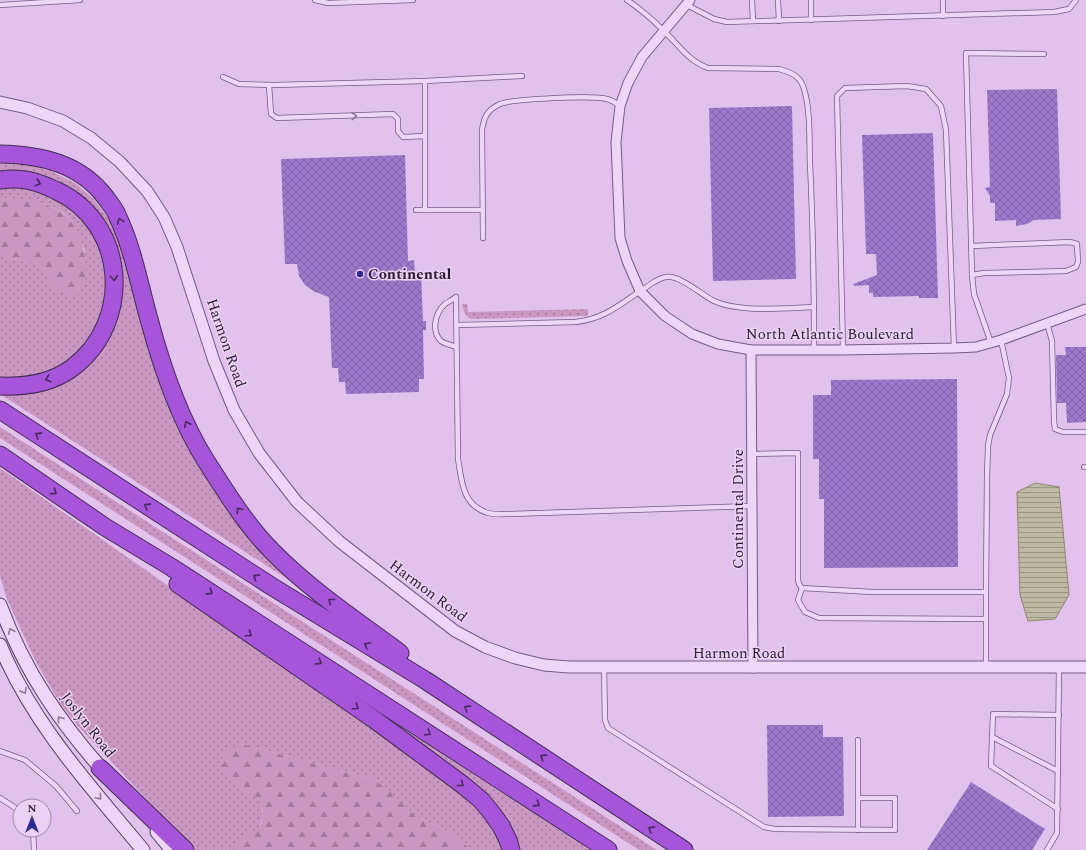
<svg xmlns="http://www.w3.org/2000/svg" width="1086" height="850" font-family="Spectral,serif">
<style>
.grass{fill:url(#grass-dots)}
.forest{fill:url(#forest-firs)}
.water{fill:url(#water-rules);stroke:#8d866b}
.building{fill:url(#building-cross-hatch)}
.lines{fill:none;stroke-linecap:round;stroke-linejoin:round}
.service-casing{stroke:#735986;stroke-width:6}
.minor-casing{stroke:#735986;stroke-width:11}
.tertiary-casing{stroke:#735986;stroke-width:13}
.secondary-casing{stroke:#543d67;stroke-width:15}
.motorway-casing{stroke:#412e53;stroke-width:19}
.service{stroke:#efd5f8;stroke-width:4.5}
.minor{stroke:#efd5f8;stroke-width:9}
.tertiary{stroke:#efd5f8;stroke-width:11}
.secondary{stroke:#efd5f8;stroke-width:13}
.motorway{stroke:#a654da;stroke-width:17}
.oneway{stroke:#8c7997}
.oneway2{stroke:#492b5f}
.poi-dot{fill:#2f2b93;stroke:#ecd1f4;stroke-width:1.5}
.labels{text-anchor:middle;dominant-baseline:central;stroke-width:3;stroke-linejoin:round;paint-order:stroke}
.poi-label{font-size:15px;font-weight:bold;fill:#2a1d36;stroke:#ecd1f4;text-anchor:start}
.street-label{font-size:15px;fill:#2a1d36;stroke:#ecd1f4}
</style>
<defs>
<pattern id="grass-dots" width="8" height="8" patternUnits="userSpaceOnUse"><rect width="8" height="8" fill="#ca96c2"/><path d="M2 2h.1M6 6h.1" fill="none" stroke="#a47a9e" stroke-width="1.8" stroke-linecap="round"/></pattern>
<pattern id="forest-firs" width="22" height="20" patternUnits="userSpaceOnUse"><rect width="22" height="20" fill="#ca96c2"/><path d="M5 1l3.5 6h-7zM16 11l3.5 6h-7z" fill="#a47a9e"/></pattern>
<pattern id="water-rules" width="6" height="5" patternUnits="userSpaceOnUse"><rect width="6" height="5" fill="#bfb9a4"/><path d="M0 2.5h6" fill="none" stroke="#9b9686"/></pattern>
<pattern id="building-cross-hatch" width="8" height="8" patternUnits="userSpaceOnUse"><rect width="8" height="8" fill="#9e78ca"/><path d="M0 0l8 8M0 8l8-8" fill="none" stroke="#8162a5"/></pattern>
</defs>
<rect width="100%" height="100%" fill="#e2c2ed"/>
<!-- grass -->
<g class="grass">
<path d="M0 164 29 165 51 171 75 183 93 198 109 219 120 243 157 369 295 584 0 394 41 387 112 323 99 217 0 172Z"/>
<path d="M0 186 36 189 71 206 95 234 106 266 105 300 98 323 92 333 79 350 62 364 41 374 22 378H0V254L10 259 35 262 44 269 49 281 85 251C80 239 76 225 66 215 52 203 18 197 0 199Z"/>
<path d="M462 304H467L468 312 587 309 589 312 587 316 472 319C465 316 463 311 462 304Z"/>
<path d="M0 427 657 850H639L0 438Z"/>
<path d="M0 468 467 795 495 830 503 850H471L464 843 445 830 418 818 372 779 242 744 245 791 255 796 261 804 263 818 258 829 239 840 234 850H194L77 725 61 705 35 660 7 599 0 576Z"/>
<path d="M388 719 590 850H518L513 838Z"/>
</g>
<!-- forest -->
<g class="forest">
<path d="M0 199C20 197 49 202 65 215 76 224 84 245 85 259 87 273 87 282 79 294L70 295 56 290 49 281 44 269 35 262 10 259 0 254Z"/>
<path d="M242 744 372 779 385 787 418 818 445 830 464 843 471 850H234C236 846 237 842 240 839 249 832 262 831 263 817 263 787 229 793 223 770 222 766 222 762 222 758L230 748Z"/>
</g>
<!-- water -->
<path class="water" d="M1035 483 1059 487 1069 595 1055 619 1028 621 1020 595 1017 492Z"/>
<!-- building -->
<g class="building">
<path d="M1057 89 1061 219 1034 220 1027 224 1016 226V220L995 221V203H990V196L985 188 990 187 987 90Z"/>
<path d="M792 106 796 279 713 281 709 108Z"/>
<path d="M933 133 938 298H919V296L873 297V293H869V285L854 286 853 284 877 275 876 254H866L862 135Z"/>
<path d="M405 155 408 261 414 260 415 273 421 272 423 321H426V330H423L424 379H419V392L346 394 345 382H339L338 368H332L329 297 315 292 305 285 299 276 297 264H285L281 159Z"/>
<path d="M1065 347H1086V422L1067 423 1066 403H1057L1056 355H1066Z"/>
<path d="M957 379 958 567 824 568V499H819V459H813V395H831V380Z"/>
<path d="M767 725H823V737H843L844 816 768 817Z"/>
<path d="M971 782 1045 829 1032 850H927Z"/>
</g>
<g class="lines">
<defs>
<g id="service">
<path d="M315 0 328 3 413 0"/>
<path d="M627 0C640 9 652 19 663 30 678 44 688 61 708 68L779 69C789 72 799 75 803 86 811 108 809 141 810 164 813 226 814 288 814 350"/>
<path d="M752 0 753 21"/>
<path d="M778 0 779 21"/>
<path d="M811 0V20"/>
<path d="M943 0V16"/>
<path d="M0 5 80 0"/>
<path d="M687 5 714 19 727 22 1054 12 1069 9 1076 0"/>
<path d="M223 77 239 84 274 85 425 81 522 76"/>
<path d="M425 81V210"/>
<path d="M269 85 271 114 277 118 393 114 398 119V131L403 137 425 136"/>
<path d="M416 210H482"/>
<path d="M483 238 482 130C484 117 487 110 500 104 512 99 593 95 607 99 611 100 616 103 620 106"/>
<path d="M972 246 1070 242 1077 244 1078 262 1076 267 1066 271 984 273 972 275"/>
<path d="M1047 323 1052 341 1054 421 1055 429 1063 432H1086"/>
<path d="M457 325 575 322C605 319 620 304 645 288 651 284 658 278 666 277 680 275 702 295 714 301 740 313 786 308 814 307"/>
<path d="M991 343 974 294 972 275 966 53 1044 54"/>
<path d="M456 347C451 345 445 344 441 341 431 331 435 313 445 304 448 302 452 300 456 297L458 459C462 482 462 505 488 513 495 515 503 514 510 514L752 506"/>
<path d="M843 350 837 96 845 88 907 86 926 89 941 106 946 130 954 348"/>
<path d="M752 454 798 453V580L799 584 802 588 872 592H986L987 476 988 446 990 435 1007 394 1009 378 1001 340"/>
<path d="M1084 467H1086"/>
<path d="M802 588 798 600 805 612 819 618 986 619"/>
<path d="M986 592V666"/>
<path d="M604 667 605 720 608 728 764 827 775 829 895 830V798H858"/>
<path d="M992 737 1058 771"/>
<path d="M858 740V830"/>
<path d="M0 751 25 760 56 786 77 811"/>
<path d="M0 798 20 811"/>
<path d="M1058 809 991 766 993 714 1059 715"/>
<path d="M33 830 34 850"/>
<path d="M1047 850 1057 833 1059 667"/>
</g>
<g id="minor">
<path d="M690 0 642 57 628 83 620 106 616 142 620 238 627 261 640 291 665 316 692 334 718 344 751 350H843L954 348 976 347 1001 340 1086 309"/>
<path d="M751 350 753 668"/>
</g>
<path id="tertiary" d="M0 102 27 108 63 121 91 138 120 162 147 191 164 217 177 247 214 361 234 410 259 453 297 502 340 542 455 631 485 647 515 658 544 665 569 667H1086"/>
<g id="secondary">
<path d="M0 605C25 672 59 721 106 774"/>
<path d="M0 645C32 723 90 786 143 850"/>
<path d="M157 832 172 850"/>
</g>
<g id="motorway">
<path d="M0 154C41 155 80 163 106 198 110 204 115 209 117 215 133 248 139 284 149 319 162 368 179 418 206 461 226 492 246 525 272 551 310 590 357 621 400 653"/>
<path d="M0 180C22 177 36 181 55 190 127 222 134 322 72 368 52 383 24 387 0 386"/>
<path d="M0 410 271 586 425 680 684 850"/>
<path d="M0 455 105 527 171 567 608 850"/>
<path d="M178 584 375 720 463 785 481 800 491 812 501 826 508 840 511 850"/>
<path d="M100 768 185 850"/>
</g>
</defs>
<!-- service casing -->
<use href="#service" class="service-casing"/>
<!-- minor casing -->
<use href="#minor" class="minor-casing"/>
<!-- tertiary casing -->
<use href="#tertiary" class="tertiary-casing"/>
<!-- secondary casing -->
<use href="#secondary" class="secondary-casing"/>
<!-- motorway casing -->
<use href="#motorway" class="motorway-casing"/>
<!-- service -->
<use href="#service" class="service"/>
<!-- minor -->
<use href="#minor" class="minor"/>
<!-- tertiary -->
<use href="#tertiary" class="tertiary"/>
<!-- secondary -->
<use href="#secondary" class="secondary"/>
<!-- motorway -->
<use href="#motorway" class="motorway"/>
</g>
<!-- one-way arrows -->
<defs><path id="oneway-chevron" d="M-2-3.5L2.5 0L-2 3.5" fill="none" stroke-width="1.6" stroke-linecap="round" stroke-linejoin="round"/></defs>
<g class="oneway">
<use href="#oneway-chevron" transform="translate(354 116) rotate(-3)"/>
<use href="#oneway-chevron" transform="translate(11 631) rotate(-113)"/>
<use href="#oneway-chevron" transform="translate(24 691) rotate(61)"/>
<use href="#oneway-chevron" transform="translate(60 719) rotate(-126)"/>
<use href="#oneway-chevron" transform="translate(99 797) rotate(50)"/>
</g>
<g class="oneway2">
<use href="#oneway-chevron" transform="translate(38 183) rotate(18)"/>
<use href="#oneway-chevron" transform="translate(120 221) rotate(-111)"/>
<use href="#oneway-chevron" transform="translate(114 278) rotate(85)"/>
<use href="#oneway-chevron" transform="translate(48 379) rotate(161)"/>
<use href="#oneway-chevron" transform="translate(187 424) rotate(-117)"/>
<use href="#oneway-chevron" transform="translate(38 435) rotate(-147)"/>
<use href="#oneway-chevron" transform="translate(54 492) rotate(34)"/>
<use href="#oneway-chevron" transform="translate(147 506) rotate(-147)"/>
<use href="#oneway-chevron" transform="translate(239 510) rotate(-127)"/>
<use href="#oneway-chevron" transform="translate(256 577) rotate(-147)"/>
<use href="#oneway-chevron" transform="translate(210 592) rotate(33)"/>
<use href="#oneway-chevron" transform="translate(331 601) rotate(-142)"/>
<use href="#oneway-chevron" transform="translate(249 634) rotate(35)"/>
<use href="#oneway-chevron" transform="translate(367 645) rotate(-149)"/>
<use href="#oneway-chevron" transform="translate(319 662) rotate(33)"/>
<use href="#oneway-chevron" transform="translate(356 707) rotate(35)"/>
<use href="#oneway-chevron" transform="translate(467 708) rotate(-147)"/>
<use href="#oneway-chevron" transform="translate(428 733) rotate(33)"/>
<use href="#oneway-chevron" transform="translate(543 757) rotate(-147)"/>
<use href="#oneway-chevron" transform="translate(461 784) rotate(38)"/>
<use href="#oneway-chevron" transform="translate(537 804) rotate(33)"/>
<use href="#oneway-chevron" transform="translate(651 829) rotate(-147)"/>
</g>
<!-- markers -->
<circle class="poi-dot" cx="360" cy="274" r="4"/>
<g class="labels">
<!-- poi labels -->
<g class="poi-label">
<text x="368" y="274">Continental</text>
</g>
<!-- street labels -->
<g class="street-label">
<text x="830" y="334">North Atlantic Boulevard</text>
<text transform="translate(226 343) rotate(71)">Harmon Road</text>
<text transform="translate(738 509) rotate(-90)">Continental Drive</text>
<text transform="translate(428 591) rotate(37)">Harmon Road</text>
<text x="739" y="653">Harmon Road</text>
<text transform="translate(88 725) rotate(52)">Joslyn Road</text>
</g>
</g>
<!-- north arrow -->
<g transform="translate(32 818)"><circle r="19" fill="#ecd1f4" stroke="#9e89a8"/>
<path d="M0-3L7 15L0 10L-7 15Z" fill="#2f2b93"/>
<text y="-6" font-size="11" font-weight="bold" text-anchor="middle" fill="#2a1d36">N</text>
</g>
</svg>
